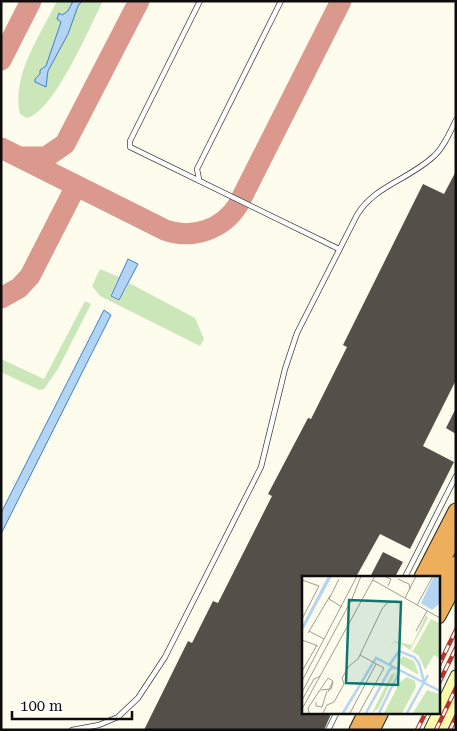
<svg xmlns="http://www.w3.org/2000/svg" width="457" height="731" font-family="'Roboto Serif',serif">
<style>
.green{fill:#cbe7b9}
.water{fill:#b4d4f3;stroke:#3f80c6}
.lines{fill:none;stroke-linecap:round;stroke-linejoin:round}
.taxiway{stroke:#da998c;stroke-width:21}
.building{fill:#554f49}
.lane-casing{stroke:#404040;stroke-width:6}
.secondary-casing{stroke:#2f2f2f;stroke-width:13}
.highway-casing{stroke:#1e1e1e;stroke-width:17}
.lane{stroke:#fff;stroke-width:4.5}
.secondary{stroke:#fafbab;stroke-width:11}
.highway{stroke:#edaf5c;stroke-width:15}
.rail-casing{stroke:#b5352c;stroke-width:4.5}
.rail{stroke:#fff;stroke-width:2.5;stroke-dasharray:8;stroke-linecap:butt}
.inset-river{fill:none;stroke:#b4d4f3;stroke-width:2.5}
.inset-road{fill:none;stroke:#9e9d93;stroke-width:1}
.view{fill:#0f766e;fill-opacity:0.15;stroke:#0f766e;stroke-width:2.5}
.inset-edge{fill:none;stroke:#0d0d0d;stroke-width:2.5}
</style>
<rect width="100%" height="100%" fill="#fefded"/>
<!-- green -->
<g class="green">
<path d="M57 1H103C90 26 54 112 27 118L20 114C11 75 41 34 57 1Z"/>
<path d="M100 269 119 277 110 296 119 301 129 283 195 318 204 339 200 346 100 296 92 286Z"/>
<path d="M85 301 91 304 58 369 44 389 39 390 1 372V359L44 379Z"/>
</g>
<!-- water -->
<g class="water">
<path d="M73 1H82L78 6 68 34 48 71 46 87 35 82V79L40 74V70L46 66 61 22 57 19 59 13 62 15 68 11Z"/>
<path d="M128 259 138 264 119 300 111 296Z"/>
<path d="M104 310 111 315 1 534V513Z"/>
</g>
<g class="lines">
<!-- taxiway -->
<g class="taxiway">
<path d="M1 60 31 1"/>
<path d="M1 148 165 230C193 240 223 229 238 205L341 1"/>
<path d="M22 157H46L65 144 139 1"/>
<path d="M1 298 19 288 30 276 76 186"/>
</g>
</g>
<!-- building -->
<g class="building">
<path d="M456 171V380L423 446 454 462 410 549 380 534 356 577H303V712H332L324 730H144L188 641 192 643 213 601 218 603 272 496 268 494 308 418 311 419 347 347 343 345 423 184 444 194Z"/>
<path d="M456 408V434L446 428Z"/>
<path d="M383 552 403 562 395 577H370Z"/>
</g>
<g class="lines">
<defs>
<g id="lane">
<path d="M200 1 130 141V147L339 249"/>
<path d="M199 179 197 169 281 1"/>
<path d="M405 577 456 476"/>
<path d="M72 730 99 725 118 717 138 698 165 657 261 467 285 369 297 333 357 215C374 186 410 179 434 156 444 147 450 132 456 120"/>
<path d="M328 730 337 712"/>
</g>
<g id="secondary">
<path d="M430 730 456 676"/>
<path d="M441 730 456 699"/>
</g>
<g id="highway">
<path d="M422 577 456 511"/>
<path d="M434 577 456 534"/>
<path d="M443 589 456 564"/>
<path d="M438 616 456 582"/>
<path d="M357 730 366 712"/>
<path d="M372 730 381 712"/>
</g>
</defs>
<!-- lane casing -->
<use href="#lane" class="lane-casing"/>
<!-- secondary casing -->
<use href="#secondary" class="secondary-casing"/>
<!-- highway casing -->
<use href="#highway" class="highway-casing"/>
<!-- lane -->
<use href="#lane" class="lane"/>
<!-- secondary -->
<use href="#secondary" class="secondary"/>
<!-- highway -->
<use href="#highway" class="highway"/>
<defs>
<g id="rail">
<path d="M438 667 456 630"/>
<path d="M438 685 456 648"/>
<path d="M417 730 426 712"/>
<path d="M436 730 456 688"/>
<path d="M450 730 456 717"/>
</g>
</defs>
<!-- rail casing -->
<use href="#rail" class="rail-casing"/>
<!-- rail -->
<use href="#rail" class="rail"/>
</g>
<!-- overview -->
<g transform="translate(302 576)">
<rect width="138" height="138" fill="#fefded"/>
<path d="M124 39 126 42 108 74 111 75 129 43 137 47V82L132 79 123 94 117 80 99 68 92 66 87 74 92 65 110 69ZM101 80 112 85 117 99 96 87ZM94 96 76 133 70 137 89 99ZM105 101 113 105 114 111 100 137H82L98 106ZM125 114 137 118V137H111Z" fill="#cbe7b9"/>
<path d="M26 0H30L0 56V50ZM132 0H137V28L130 34 119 27Z" fill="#b4d4f3"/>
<path class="inset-river" d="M88 88 97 75 112 81 117 87 122 106M41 137 74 82 138 115M64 137 88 93 93 91M77 137 98 94M105 137 126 99"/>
<path class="inset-road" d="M82 0 89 3 86 10M37 3 27 23 40 31M96 3 107 8 108 14M0 4 17 10 0 43M71 4 138 42M103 22 114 0M115 29 131 0M7 55 22 63M114 55 125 35M6 57 28 20M0 64 16 70M0 95 15 69M0 105 55 0M19 114 29 113 31 106M0 116 50 23 59 0M0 124 12 103 18 100M14 126V130L20 131 25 115M0 133 73 0M7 137 6 132 26 102 31 105 26 116M21 137 25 129 32 126 42 108 40 102 47 90 56 83 80 33 85 27 95 25M48 137 74 88M57 137 82 92 58 79"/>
<path class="view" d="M47 24 99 26 96 109 44 107Z"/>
<rect width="138" height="138" class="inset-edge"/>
</g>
<!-- border -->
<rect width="457" height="731" fill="none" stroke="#0d0d0d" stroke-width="5"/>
<!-- scale -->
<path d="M12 711v8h120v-8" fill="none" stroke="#0d0d0d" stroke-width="2.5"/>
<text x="20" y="711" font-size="15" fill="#0d0d0d" stroke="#ffffff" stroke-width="4" paint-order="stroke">100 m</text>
</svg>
